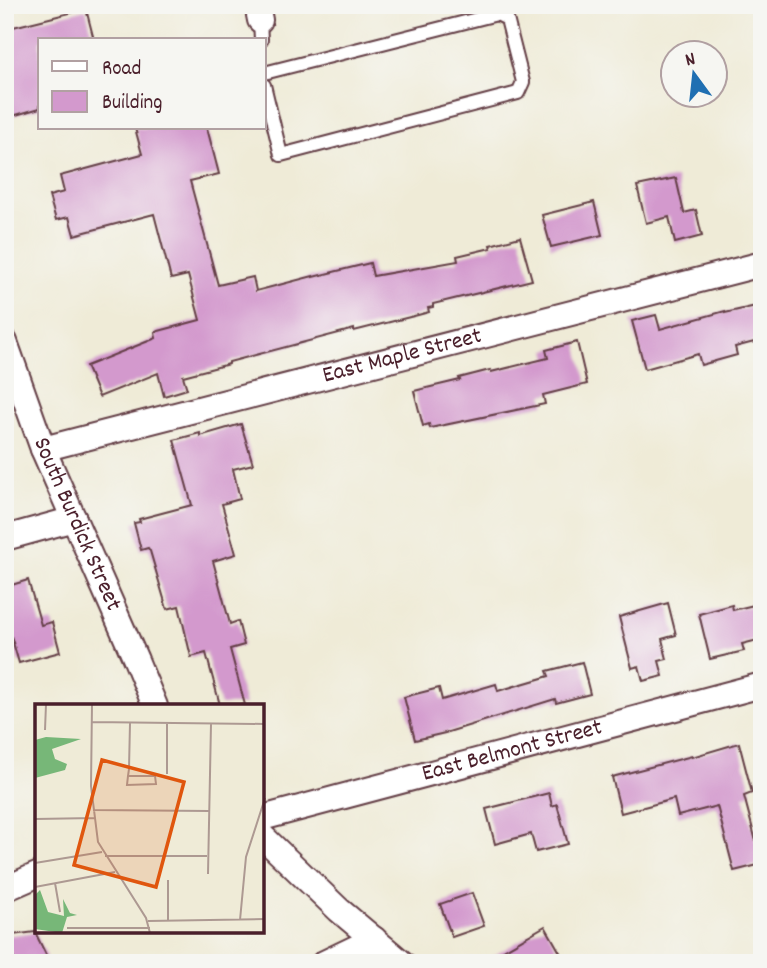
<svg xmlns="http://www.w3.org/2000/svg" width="767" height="968" font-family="Dekko,sans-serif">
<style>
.building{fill:#d399cd}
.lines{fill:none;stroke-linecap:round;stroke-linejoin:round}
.lane-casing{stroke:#633e45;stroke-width:16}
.street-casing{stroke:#633e45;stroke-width:28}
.lane{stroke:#fff;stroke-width:12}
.street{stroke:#fff;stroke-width:24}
.labels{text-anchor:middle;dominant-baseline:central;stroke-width:7;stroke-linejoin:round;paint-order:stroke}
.street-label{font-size:24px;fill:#4a1f2b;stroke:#f6f6f2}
.inset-road{fill:none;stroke:#ad9992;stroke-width:2}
.view{fill:#e0560e;fill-opacity:0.15;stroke:#e0560e;stroke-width:3.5}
.inset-edge{fill:none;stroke:#4a1f2b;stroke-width:3.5}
</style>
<rect width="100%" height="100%" fill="#f6f6f2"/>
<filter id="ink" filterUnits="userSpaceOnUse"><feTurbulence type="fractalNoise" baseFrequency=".0143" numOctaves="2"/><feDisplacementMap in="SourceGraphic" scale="14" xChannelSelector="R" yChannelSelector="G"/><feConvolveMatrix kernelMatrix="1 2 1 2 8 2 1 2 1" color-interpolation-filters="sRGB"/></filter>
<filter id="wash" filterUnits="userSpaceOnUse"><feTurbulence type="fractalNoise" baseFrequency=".00686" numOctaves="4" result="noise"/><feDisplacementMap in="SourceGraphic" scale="28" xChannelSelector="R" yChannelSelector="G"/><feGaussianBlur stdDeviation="1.57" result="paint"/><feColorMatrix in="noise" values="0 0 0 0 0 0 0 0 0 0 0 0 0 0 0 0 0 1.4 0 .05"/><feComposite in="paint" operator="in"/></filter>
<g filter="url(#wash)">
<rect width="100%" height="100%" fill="#efebd7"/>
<g id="blocks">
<!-- building -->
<g class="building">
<path d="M86 9 94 40H40V108L9 117 5 103V29Z"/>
<path d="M135 128H207L219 174 190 181 218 285 253 277 256 291 313 276V277L370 263 373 276 458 261 457 256 491 248 490 245 520 237 532 280 433 304V307L428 308 429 312 418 315 354 331V329L229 362V364L183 376 187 389 164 396 158 373 99 397 86 366 156 338 155 332 200 320 188 275 171 279 154 214 74 235 69 217 56 220 49 196 64 192 60 176 142 154Z"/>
<path d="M676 178 684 213 696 210 702 236 675 243 669 217 646 223 637 186Z"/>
<path d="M594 202 602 235 551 247 542 215Z"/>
<path d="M756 306 762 328V340L735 347 737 355 701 365 698 354 645 369 632 321 656 315 660 329 725 311V313Z"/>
<path d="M577 342 587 384 543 395 545 404 430 428 429 424 423 426 414 391 460 380 459 378 490 370 491 372 548 358 546 350Z"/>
<path d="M241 424 253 464 233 469 240 499 222 504 236 554 213 561 230 624 238 621 244 645 230 649 245 705H220L206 653 191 657 179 606 167 609 150 551 148 548 141 550 134 523 140 522 139 519 192 505 174 440 200 433V436Z"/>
<path d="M28 580 41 625 52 622 60 652 19 663 5 615V587Z"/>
<path d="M668 603 676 635 662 639 667 659 659 661 663 676 643 681 639 666 632 668 619 617Z"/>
<path d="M762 603V639L742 644 744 651 710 659 699 614 732 605 733 610Z"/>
<path d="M582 662 590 694 556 703 555 699 445 733 415 740 404 697 439 688 442 700 496 684 498 691 549 676 547 671Z"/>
<path d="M739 743 752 793 744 796 762 864 734 871 717 806 678 816 674 799 621 813 612 777 692 756V757Z"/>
<path d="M549 793 552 806 557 804 568 844 536 852 531 834 495 844 486 809Z"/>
<path d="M472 893 484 926 452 937 440 904Z"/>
<path d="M545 926 566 963H481Z"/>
<path d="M35 932 47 957 35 963H16L5 941V936Z"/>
</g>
</g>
</g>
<g filter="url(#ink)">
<use href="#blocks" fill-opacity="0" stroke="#633e45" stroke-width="2"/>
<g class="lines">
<defs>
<g id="lane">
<path d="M260 20 261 40"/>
<path d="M264 73 497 14 507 19 523 82 518 93 281 155 264 85"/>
</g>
<g id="street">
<path d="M257 5 260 20"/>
<path id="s1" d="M5 342 43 449 136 660 155 706"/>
<path id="s2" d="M43 449 762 264"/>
<path d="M5 538 74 519"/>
<path id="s3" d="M262 818 762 685"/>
<path d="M262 836 339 910 402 963"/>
<path d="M5 889 37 875"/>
<path d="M324 963 374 939"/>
</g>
</defs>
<!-- lane casing -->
<use href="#lane" class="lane-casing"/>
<!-- street casing -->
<use href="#street" class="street-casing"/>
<!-- lane -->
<use href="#lane" class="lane"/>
<!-- street -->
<use href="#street" class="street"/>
</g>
</g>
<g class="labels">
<!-- street labels -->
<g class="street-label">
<text stroke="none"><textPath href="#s2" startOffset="371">East Maple Street</textPath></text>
<text stroke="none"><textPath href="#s1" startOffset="196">South Burdick Street</textPath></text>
<text stroke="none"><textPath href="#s3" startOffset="259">East Belmont Street</textPath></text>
</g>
</g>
<!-- overview -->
<g transform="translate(35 704)">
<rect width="229" height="229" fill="#efebd7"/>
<path d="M11 33 46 35 17 45 20 55 32 60 30 66 0 74V36ZM5 186 13 208 29 212 28 195 35 209 42 211 32 213 27 229 0 225V191Z" fill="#77b778"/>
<path class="inset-road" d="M57 0 56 82 63 138 111 214 115 229M57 18 230 20M10 26 11 0M132 70V19M93 72H120L121 80 92 81 93 72 94 65 95 19M58 106 174 107M0 115 60 114M70 152H172M0 159 67 148M173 170 176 20M133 176V216M20 179 25 208M0 183 80 168M205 216 211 153 230 94M113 217 230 215M32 224H115"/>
<path class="view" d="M67 56 149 78 121 183 39 161Z"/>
<rect width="229" height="229" class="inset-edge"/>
</g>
<!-- margin -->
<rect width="767" height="968" fill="none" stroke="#f6f6f2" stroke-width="28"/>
<!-- legend -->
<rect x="38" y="38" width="228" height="91" fill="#f6f6f2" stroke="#b1a0a2" stroke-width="2"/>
<rect x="52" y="61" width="35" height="10" fill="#ffffff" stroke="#b1a0a2" stroke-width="2"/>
<text x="102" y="74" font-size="21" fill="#4a1f2b">Road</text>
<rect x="52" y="91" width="35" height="21" fill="#d399cd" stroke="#b1a0a2" stroke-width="2"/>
<text x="102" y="108" font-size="21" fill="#4a1f2b">Building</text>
<!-- north arrow -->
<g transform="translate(694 74) rotate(345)"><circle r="33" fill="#f6f6f2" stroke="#b1a0a2" stroke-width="2"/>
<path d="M0-5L12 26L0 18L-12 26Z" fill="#1f6fb2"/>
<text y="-10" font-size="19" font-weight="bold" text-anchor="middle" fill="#4a1f2b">N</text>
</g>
</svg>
